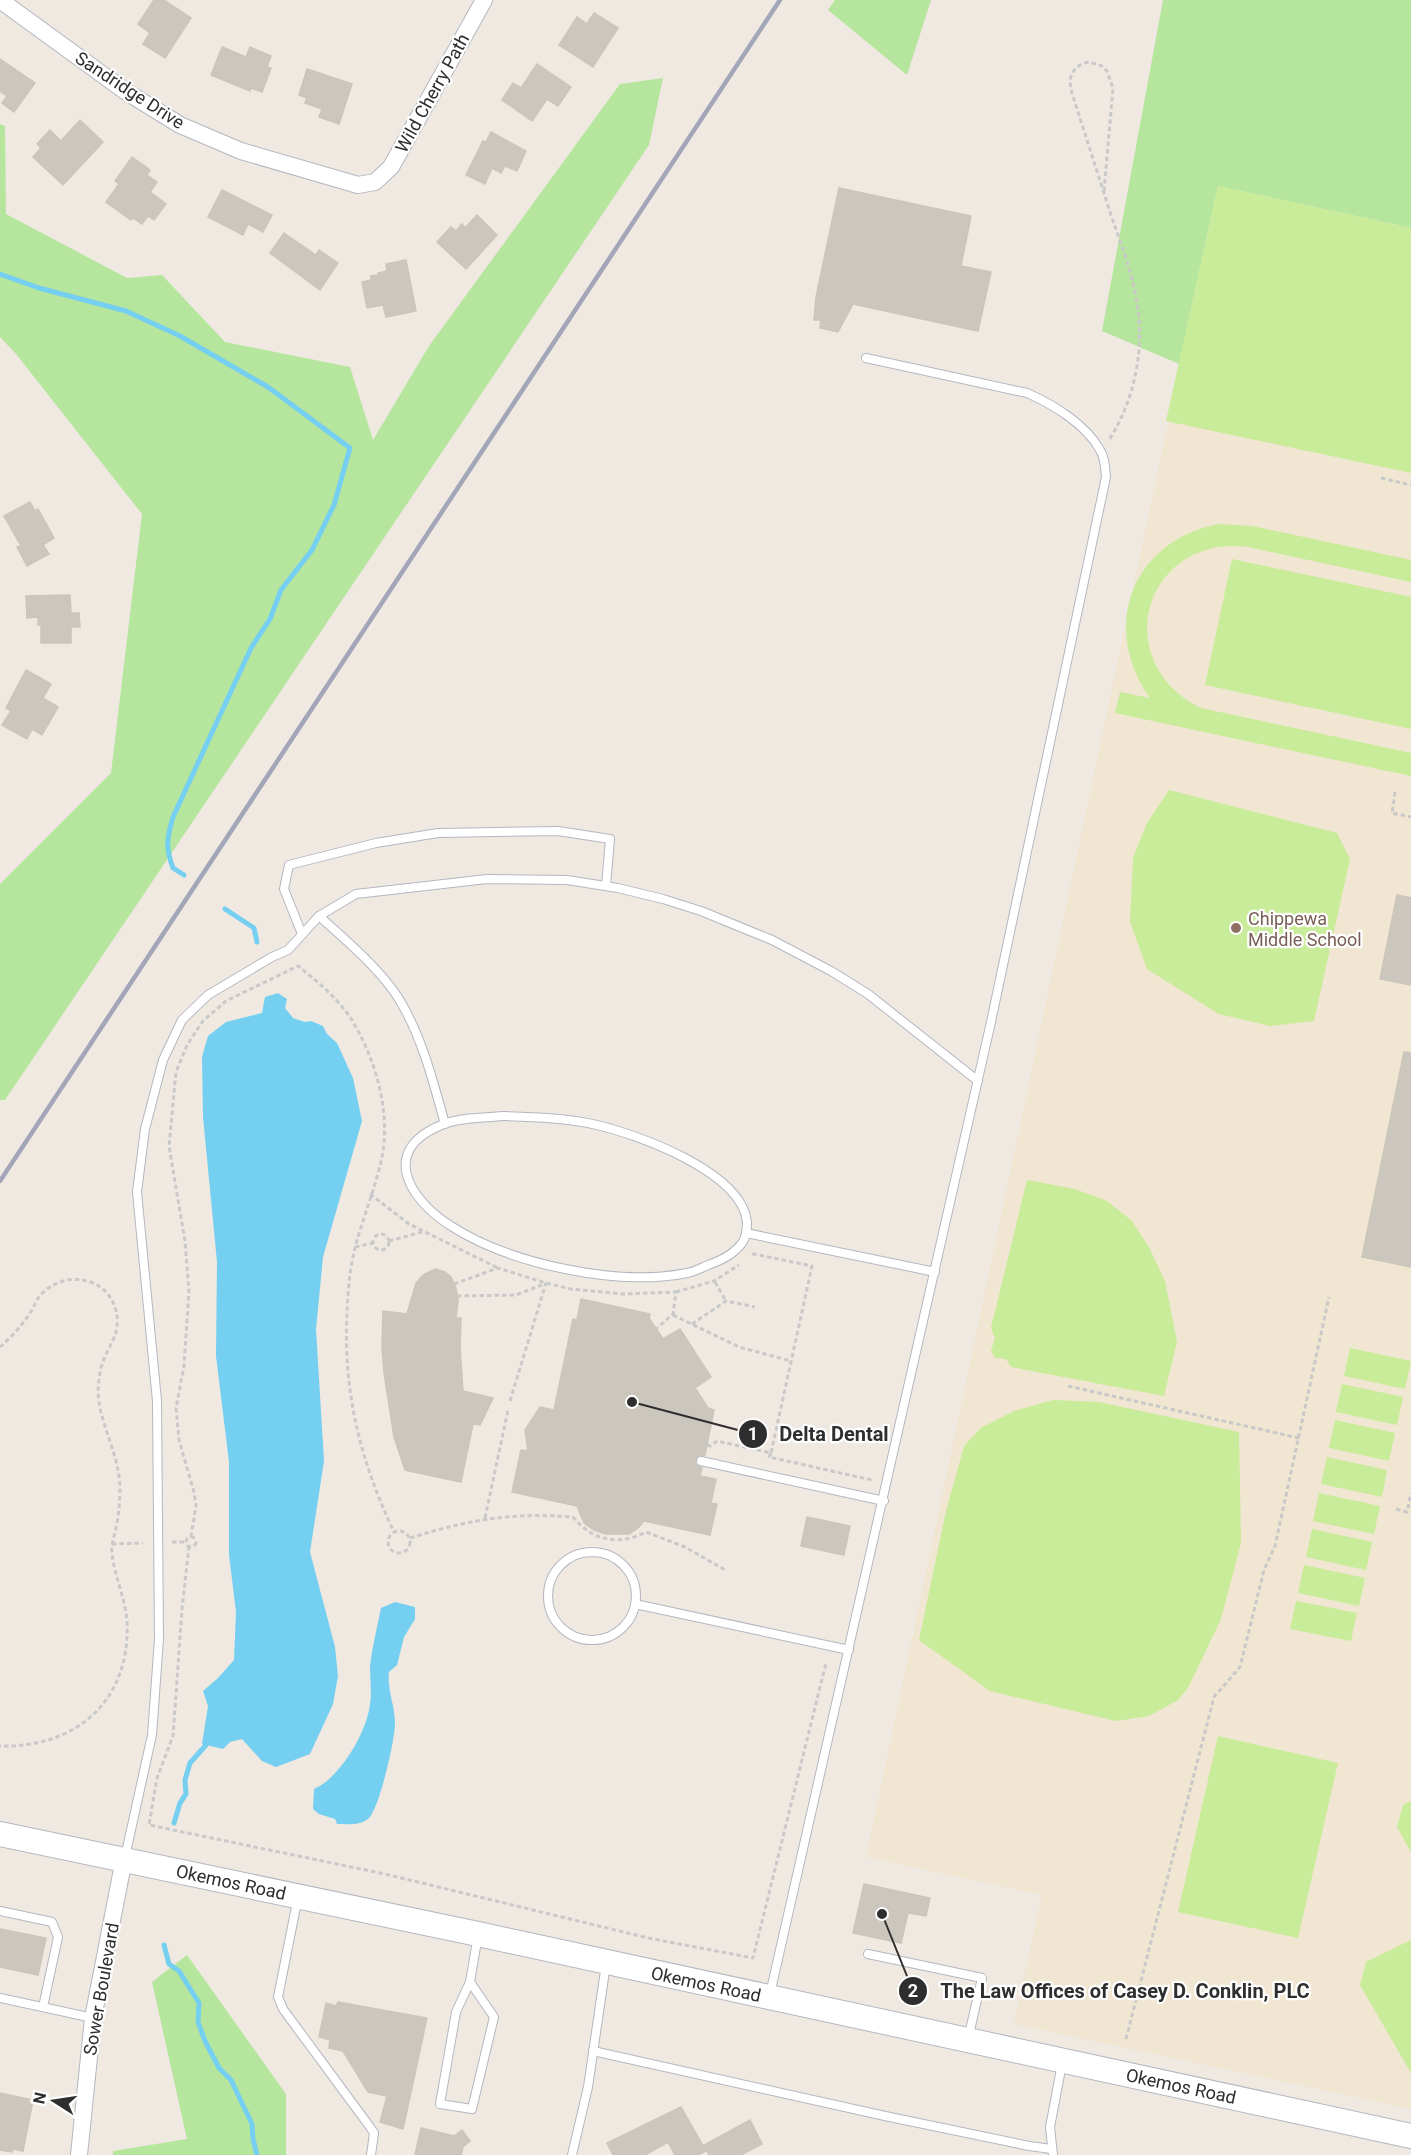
<svg xmlns="http://www.w3.org/2000/svg" width="1411" height="2155" font-family="Roboto,sans-serif">
<style>
.education{fill:#f0e6d1}
.green{fill:#b6e59e}
.pitch{fill:#c9ec9a}
.water{fill:#75cff0}
.lines{fill:none;stroke-linecap:round;stroke-linejoin:round}
.stream{stroke:#75cff0;stroke-width:5}
.building{fill:#cbc7bf;stroke:#cbc5ba;stroke-width:1.5}
.service-casing{stroke:#b4b7c1;stroke-width:10}
.minor-casing{stroke:#b4b7c1;stroke-width:18}
.secondary-casing{stroke:#b4b7c1;stroke-width:26}
.path{stroke:#c9c9c9;stroke-width:3;stroke-dasharray:4.5 3;stroke-linecap:butt}
.service{stroke:#fff;stroke-width:8}
.minor{stroke:#fff;stroke-width:16}
.secondary{stroke:#fff;stroke-width:24}
.rail{stroke:#a3a6b8;stroke-width:4.5}
.education-dot{fill:#8d6e63;stroke:#fff;stroke-width:2}
.labels{text-anchor:middle;dominant-baseline:central;stroke-width:4.5;stroke-linejoin:round;paint-order:stroke}
.street-label{font-size:18px;fill:#2e2e2e;stroke:#fff}
.education-label{font-size:18px;fill:#785e54;stroke:#fff;text-anchor:start}
.leader{fill:none;stroke:#2e2e2e;stroke-width:2}
.callout-dot{fill:#2e2e2e;stroke:#fff;stroke-width:2}
.mark-label{font-size:18px;text-anchor:middle;font-weight:bold;fill:#fff}
.callout-label{font-size:20px;text-anchor:middle;font-weight:bold;fill:#2e2e2e;stroke:#fff;stroke-width:4.5;stroke-linejoin:round;paint-order:stroke}
</style>
<rect width="100%" height="100%" fill="#efe9e1"/>
<!-- education -->
<path class="education" d="M1257 0H1411V2109L1014 2024 1042 1895 866 1857Z"/>
<!-- green -->
<g class="green">
<path d="M835 0H931L907 75 828 10Z"/>
<path d="M1163 0H1411V228L1218 186 1179 364 1102 331Z"/>
<path d="M663 78 649 145 5 1100H0V884L111 773 142 514 16 354 0 337V124L5 126 6 214 127 278 162 275 225 342 350 367 373 440 429 346 620 84Z"/>
<path d="M187 1955 286 2094V2155H113V2151L187 2139 152 1982Z"/>
</g>
<!-- pitch -->
<g class="pitch">
<path d="M1218 186 1411 228V473L1166 421Z"/>
<path d="M1219 524 1252 526 1411 560V582L1248 547C1145 534 1107 662 1201 708L1411 753V776L1115 713 1120 692 1150 698C1099 627 1133 540 1219 524Z"/>
<path d="M1232 559 1411 597V729L1205 685Z"/>
<path d="M1169 790 1337 833 1350 859 1314 1021 1270 1026 1219 1014 1147 969 1130 922 1133 858 1147 823Z"/>
<path d="M1027 1180 1075 1189 1107 1201 1132 1221 1150 1249 1165 1281 1177 1342 1164 1396 1011 1367 1006 1359 995 1358 991 1351 995 1338 991 1328Z"/>
<path d="M1350 1348 1411 1361 1405 1389 1344 1376Z"/>
<path d="M1342 1384 1403 1397 1397 1425 1336 1412Z"/>
<path d="M1053 1400 1099 1402 1239 1432 1241 1543 1221 1619 1188 1688 1178 1700 1149 1716 1116 1721 990 1691 919 1640 946 1511 964 1446 981 1428 1014 1411Z"/>
<path d="M1335 1420 1395 1433 1389 1461 1329 1448Z"/>
<path d="M1327 1457 1387 1470 1382 1497 1321 1484Z"/>
<path d="M1319 1493 1380 1506 1374 1534 1313 1521Z"/>
<path d="M1312 1529 1372 1542 1366 1570 1306 1557Z"/>
<path d="M1304 1565 1365 1578 1359 1606 1298 1593Z"/>
<path d="M1296 1601 1357 1613 1351 1641 1290 1629Z"/>
<path d="M1218 1736 1338 1763 1298 1938 1178 1912Z"/>
<path d="M1411 1801V1852L1397 1827 1403 1805Z"/>
<path d="M1411 1940V2073L1360 1985 1366 1962Z"/>
</g>
<!-- water -->
<g class="water">
<path d="M278 993 287 999 285 1008 293 1018 305 1022 311 1021 323 1026 327 1034 337 1043 353 1078 362 1121 323 1257 316 1329 324 1461 310 1552 335 1647 338 1676 333 1704 310 1754 276 1767 262 1761 242 1739 230 1742 223 1749 202 1744 208 1706 203 1691 218 1678 234 1660 236 1612 229 1555V1462L216 1356 217 1262 203 1117 202 1057 208 1036 226 1022 262 1013 265 997Z"/>
<path d="M395 1602 415 1607V1619L404 1637 397 1665 389 1672C387 1689 395 1706 395 1723 395 1740 380 1806 369 1818 361 1826 347 1824 337 1824L335 1819 319 1814 313 1809 314 1789C340 1778 367 1732 370 1704 372 1692 370 1679 370 1667 372 1648 377 1628 381 1608Z"/>
</g>
<g class="lines">
<!-- stream -->
<g class="stream">
<path d="M0 274 39 288 126 311 180 336 268 387 350 448 334 505 312 550 281 590 270 619 251 648 173 817C167 838 165 847 173 868L184 875"/>
<path d="M225 909 254 928 257 942"/>
<path d="M174 1823 180 1803 186 1794 185 1780 190 1763 206 1745"/>
<path d="M164 1945 169 1964 179 1971 199 2003 198 2022 205 2041 219 2068 231 2080 252 2124 253 2139 257 2155"/>
</g>
</g>
<!-- building -->
<g class="building">
<path d="M154 0H164L191 18 165 58 143 44 150 33 138 24Z"/>
<path d="M594 13 618 28 593 67 559 45 577 17 587 24Z"/>
<path d="M222 47 246 57 250 47 271 56 267 67 271 68 262 92 251 88 250 91 211 75Z"/>
<path d="M0 59 35 83 14 112 2 103 7 96 0 91Z"/>
<path d="M537 64 571 87 558 106 547 99 532 121 502 100 513 83 521 88Z"/>
<path d="M307 69 352 84 339 124 319 117 322 109 305 103 307 98 299 95Z"/>
<path d="M80 120 103 142 63 185 33 157 41 148 37 144 50 130 61 141Z"/>
<path d="M491 132 526 151 517 171 505 166 501 173 492 168 485 184 466 175 483 141 486 142Z"/>
<path d="M132 157 150 170 147 175 157 182 150 192 166 204 154 220 148 216 142 224 133 218 131 220 106 202 119 184 115 181Z"/>
<path d="M839 188 971 216 961 266 991 272 978 331 853 304 838 332 820 328 821 320H814L816 297Z"/>
<path d="M222 190 272 215 263 232 248 224 243 235 208 217Z"/>
<path d="M477 215 497 235 466 269 437 242 451 227 456 231 462 224 465 228Z"/>
<path d="M284 233 316 255 319 250 338 263 320 290 270 253Z"/>
<path d="M406 260 416 311 386 317 383 305 367 308 362 282 371 280V276L378 275V273L387 271 386 264Z"/>
<path d="M30 502 35 511 38 509 54 538 43 545 49 554 27 566 17 547 21 546 4 516Z"/>
<path d="M70 595 71 613H79L80 627H71V643H41V625H38V617L27 618 26 596Z"/>
<path d="M26 670 51 684 43 698 58 707 42 735 32 729 27 739 2 725 11 711 6 708Z"/>
<path d="M1397 895 1411 898V985L1380 979Z"/>
<path d="M1404 1052 1411 1053V1267L1362 1257Z"/>
<path d="M435 1269 445 1272 451 1277 456 1288 458 1301 456 1318H461L460 1348 463 1391 493 1398 480 1425 473 1424 461 1482 405 1470 394 1437 384 1373 382 1347 383 1311 407 1314 416 1283 423 1275Z"/>
<path d="M581 1299 650 1314 649 1318 663 1339 680 1329 711 1377 695 1388 708 1408 714 1410 705 1455H699L695 1460 696 1465 702 1468 700 1476 716 1479 711 1503 717 1504 710 1535 644 1521 638 1528 629 1534H606L594 1530 584 1523 577 1506 512 1492 521 1450 528 1451 525 1430 540 1407 554 1410 573 1319 577 1320Z"/>
<path d="M807 1517 850 1526 844 1555 801 1546Z"/>
<path d="M864 1884 930 1898 926 1916 908 1913 901 1943 853 1933Z"/>
<path d="M0 1929 46 1938 38 1975 0 1967Z"/>
<path d="M338 2002 427 2018 403 2129 380 2122 387 2096 368 2092 343 2051 329 2048 330 2040 319 2037 326 2003 336 2006Z"/>
<path d="M0 2093 33 2100 23 2151 13 2149 12 2152 0 2150Z"/>
<path d="M681 2107 706 2151 698 2155H675L668 2142 645 2155H613L607 2143Z"/>
<path d="M750 2120 762 2144 741 2155H709L704 2145Z"/>
<path d="M421 2128 454 2136 462 2130 470 2141 463 2147 461 2155H415Z"/>
</g>
<g class="lines">
<defs>
<g id="service">
<path d="M319 916C345 939 380 969 399 999 422 1037 433 1081 445 1124"/>
<path d="M302 934 284 889 289 865 376 843 438 833 558 831 610 839 606 886"/>
<path d="M503 1116C534 1117 567 1118 597 1125 639 1135 742 1172 747 1222 747 1229 746 1238 742 1243 734 1254 720 1261 708 1265 701 1268 694 1272 687 1273 618 1287 510 1264 451 1226 407 1198 379 1149 444 1124 462 1117 484 1118 503 1116Z"/>
<path d="M746 1233 935 1272"/>
<path d="M701 1461 884 1501"/>
<circle cx="592" cy="1596" r="44"/>
<path d="M635 1604 849 1650"/>
<path d="M125 1857 152 1735 159 1639 157 1401 137 1192 145 1129 163 1060 182 1020 208 995 272 957 288 950 319 916 356 894 487 879 567 880 618 888 663 899 701 911 772 940 831 971 868 994 978 1081"/>
<path d="M298 1897 278 1997 283 2009 370 2127 374 2133 371 2155"/>
<path d="M0 1911 52 1922 58 1937 43 2007"/>
<path d="M868 1954 982 1978 968 2039"/>
<path d="M470 1982 494 2017 472 2109 440 2104 456 2012 470 1982 478 1935"/>
<path d="M770 1994 991 1022 1106 477C1105 467 1105 458 1100 450 1086 424 1052 404 1027 393L866 358"/>
<path d="M0 1998 93 2018"/>
<path d="M593 2051 885 2116 1029 2146 1052 2149"/>
<path d="M572 2155 588 2087 606 1964"/>
<path d="M1053 2155 1050 2127 1062 2064"/>
</g>
<g id="minor">
<path d="M0 0 125 91 180 125 241 151 358 185 375 182 391 167 484 0"/>
<path d="M79 2155 93 2018 124 1859"/>
</g>
<path id="secondary" d="M0 1834 478 1934 1411 2136"/>
</defs>
<!-- service casing -->
<use href="#service" class="service-casing"/>
<!-- minor casing -->
<use href="#minor" class="minor-casing"/>
<!-- secondary casing -->
<use href="#secondary" class="secondary-casing"/>
<!-- path -->
<g class="path">
<path d="M1104 191 1113 88 1107 71 1102 66 1089 62C1074 65 1068 75 1071 90 1084 131 1097 171 1110 212 1120 242 1133 273 1137 304 1145 350 1134 401 1109 440"/>
<path d="M1381 478 1411 485"/>
<path d="M1395 792 1392 813 1411 817"/>
<path d="M370 1194 409 1224 498 1268"/>
<circle cx="381" cy="1242" r="8"/>
<path d="M389 1241 422 1232"/>
<path d="M355 1247 373 1243"/>
<path d="M715 1282 726 1301"/>
<path d="M454 1284 498 1268 546 1283 571 1289 623 1294 676 1292 673 1314 656 1329"/>
<path d="M676 1292 714 1281 739 1265"/>
<path d="M457 1296 516 1295 544 1284"/>
<path d="M673 1315 739 1347 791 1361"/>
<path d="M692 1324 726 1301 755 1307"/>
<path d="M0 1347C11 1337 22 1326 30 1313 34 1308 35 1302 39 1297 50 1283 70 1276 87 1281 110 1286 123 1313 115 1335 111 1346 104 1356 101 1368 98 1381 97 1395 100 1408 106 1435 119 1459 120 1487 120 1499 119 1511 117 1523 115 1534 111 1544 112 1554 115 1577 125 1598 127 1621 131 1700 77 1748 0 1746"/>
<path d="M1068 1386 1299 1438"/>
<path d="M510 1401 546 1283"/>
<path d="M707 1445 710 1446 717 1441 771 1453 812 1266 749 1253"/>
<path d="M771 1453 769 1457 872 1480V1482"/>
<path d="M1396 1509 1407 1512 1411 1493"/>
<path d="M485 1518 508 1410"/>
<circle cx="399" cy="1542" r="11"/>
<path d="M191 1537 196 1505 194 1492 179 1440 176 1408 184 1366 189 1291 185 1241 169 1146 176 1072 187 1045 203 1021 226 1001 298 966C317 981 336 997 350 1017 375 1057 391 1110 382 1157 376 1186 364 1215 356 1244 350 1265 348 1290 347 1312 343 1392 360 1460 394 1532"/>
<circle cx="191" cy="1542" r="5"/>
<path d="M410 1538C468 1520 511 1512 573 1517 592 1541 619 1546 646 1532L685 1547 727 1571"/>
<path d="M172 1542H186"/>
<path d="M112 1544 143 1543"/>
<path d="M189 1546 182 1609 173 1736 157 1778 149 1825 385 1874 648 1938 753 1958 826 1663"/>
<path d="M1126 2039 1214 1697 1240 1667 1264 1570 1275 1546 1329 1297"/>
</g>
<!-- service -->
<use href="#service" class="service"/>
<!-- minor -->
<use href="#minor" class="minor"/>
<!-- secondary -->
<use href="#secondary" class="secondary"/>
<!-- rail -->
<path class="rail" d="M0 1181 780 0"/>
</g>
<!-- markers -->
<circle class="education-dot" cx="1236" cy="928" r="6"/>
<g class="labels">
<!-- street labels -->
<g class="street-label">
<text transform="translate(130 90) rotate(33)">Sandridge Drive</text>
<text transform="translate(432 93) rotate(-61)">Wild Cherry Path</text>
<text transform="translate(231 1882) rotate(12)">Okemos Road</text>
<text transform="translate(706 1984) rotate(12)">Okemos Road</text>
<text transform="translate(101 1989) rotate(-80)">Sower Boulevard</text>
<text transform="translate(1181 2086) rotate(12)">Okemos Road</text>
</g>
<!-- education labels -->
<g class="education-label">
<text x="1248" y="918">Chippewa<tspan x="1248" dy="21">Middle School</tspan></text>
</g>
</g>
<!-- callouts -->
<path class="leader" d="M632 1402L753 1434M882 1914L913 1991"/>
<g class="callout-dot">
<circle cx="632" cy="1402" r="6"/>
<circle cx="882" cy="1914" r="6"/>
<circle cx="753" cy="1434" r="15"/>
<circle cx="913" cy="1991" r="15"/>
</g>
<g class="mark-label">
<text x="753" y="1440">1</text>
<text x="913" y="1997">2</text>
</g>
<g class="callout-label">
<text x="834" y="1441">Delta Dental</text>
<text x="1125" y="1998">The Law Offices of Casey D. Conklin, PLC</text>
</g>
<!-- north arrow -->
<g transform="translate(54 2101) rotate(282)" stroke="#ffffff" stroke-width="4.5" paint-order="stroke">
<path d="M0-4.5L10 22L0 15L-10 22Z" fill="#2e2e2e"/>
<text y="-9" font-size="16" font-weight="bold" text-anchor="middle" fill="#2e2e2e">N</text>
</g>
</svg>
